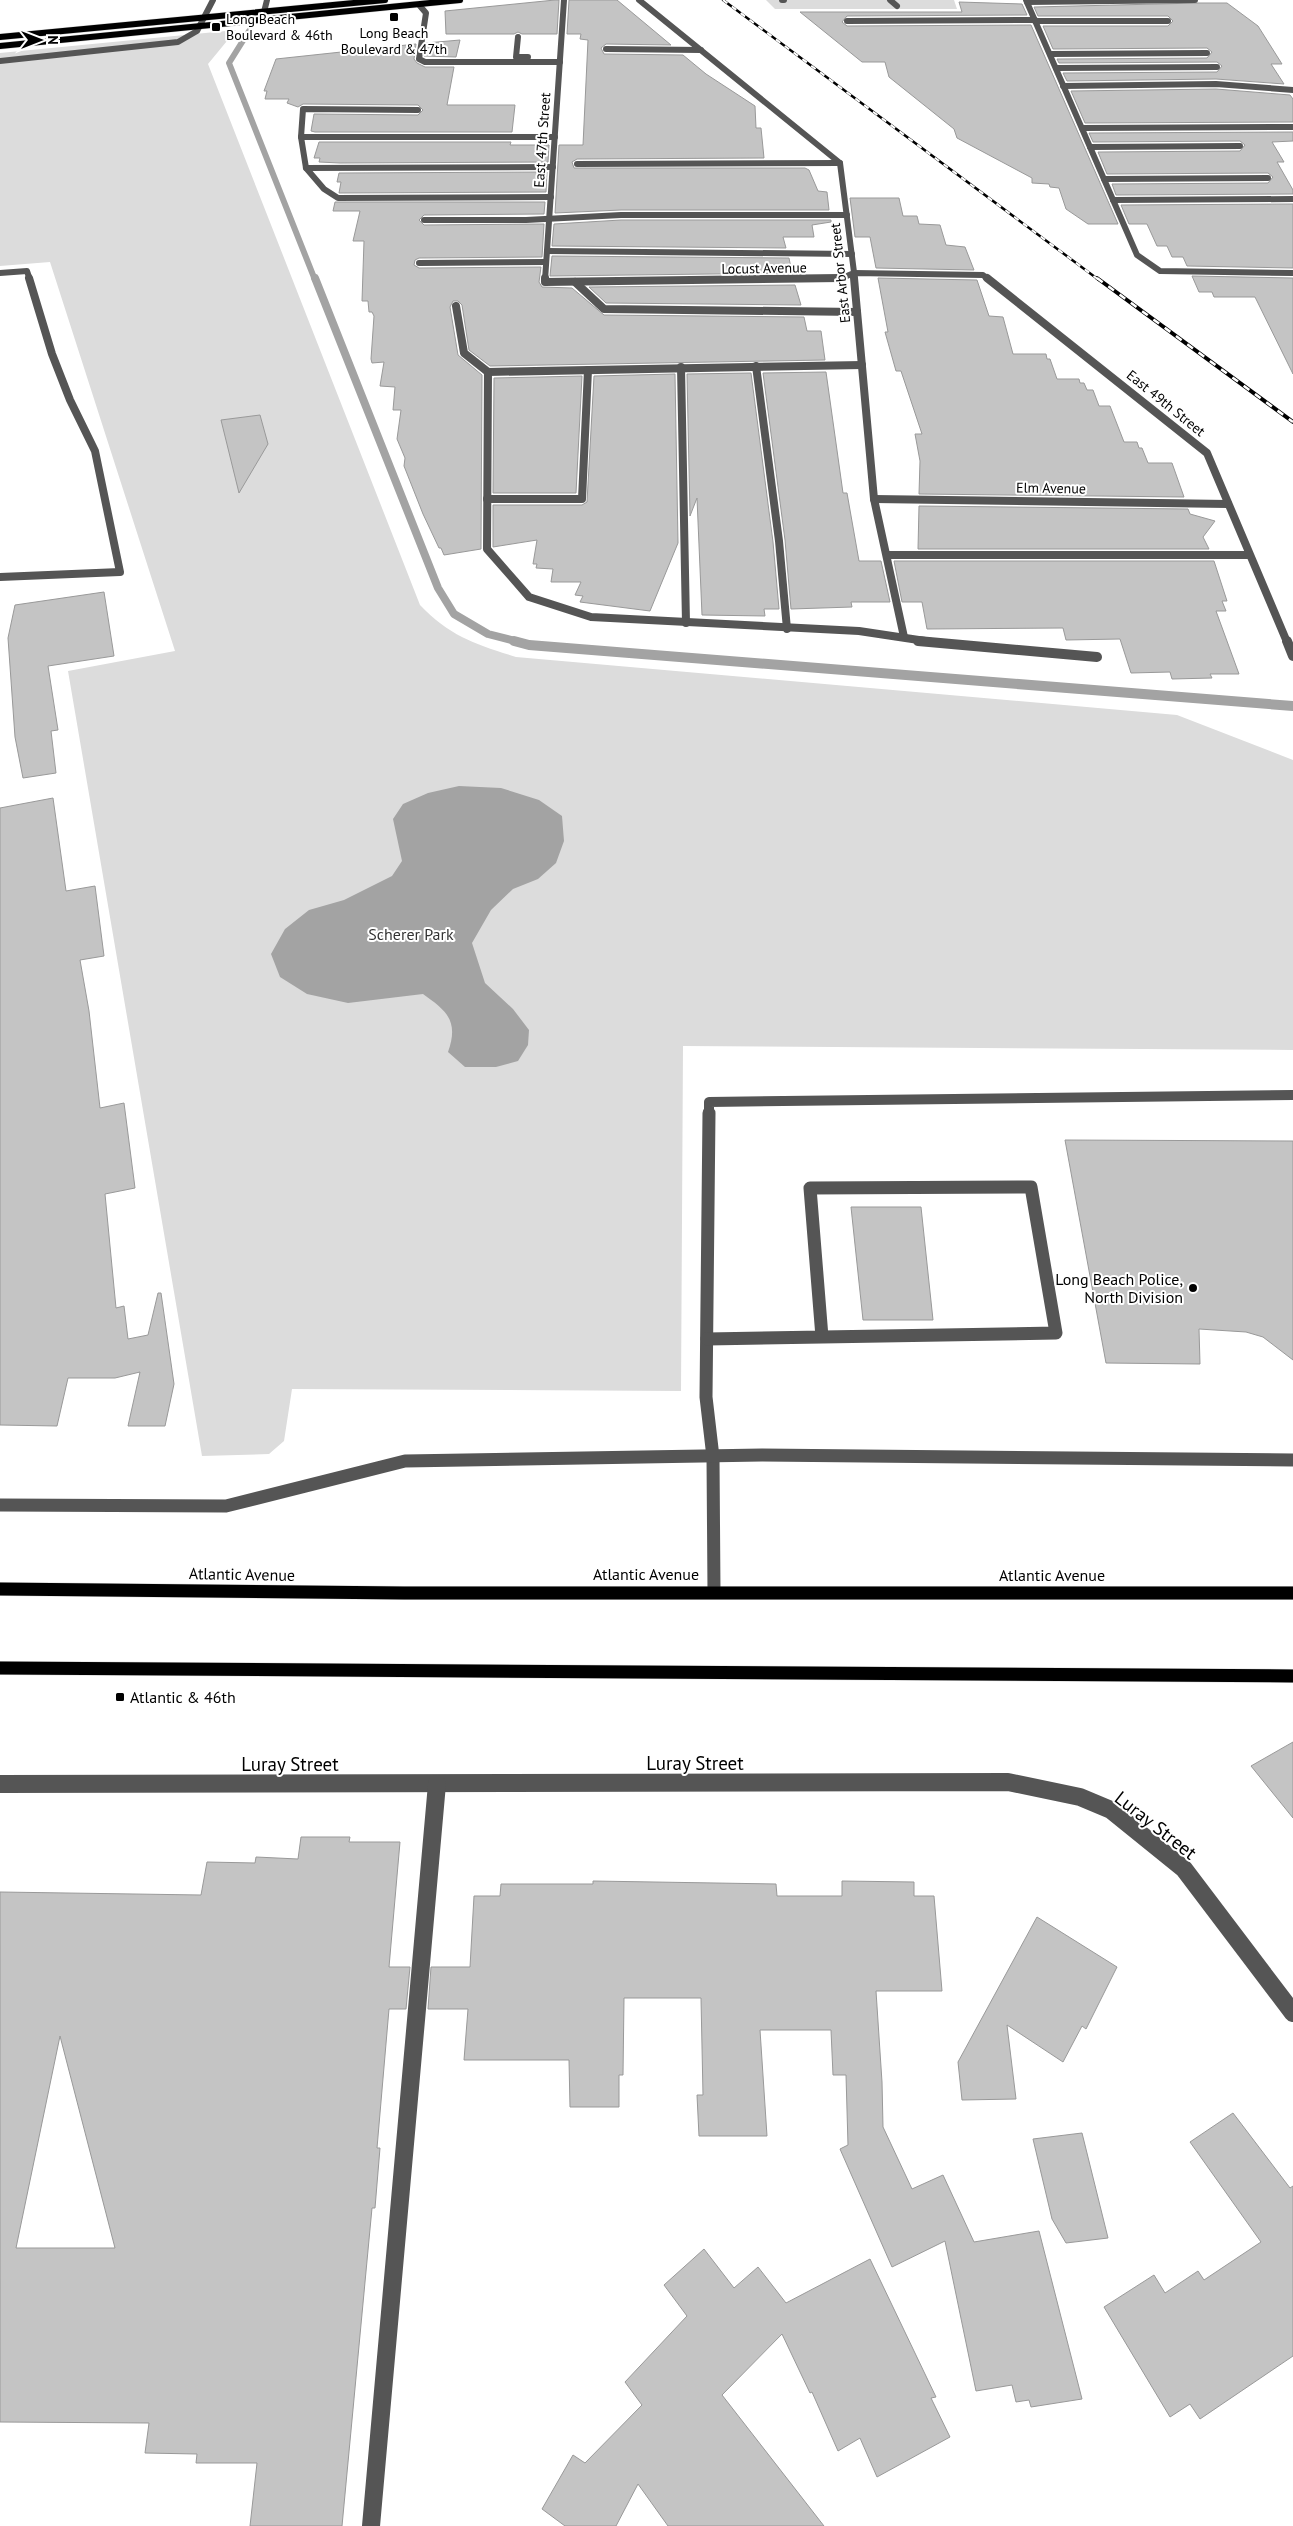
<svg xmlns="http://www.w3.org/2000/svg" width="1293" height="2526" font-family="'PT Sans',sans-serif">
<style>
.green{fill:#dcdcdc}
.water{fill:#a3a3a3}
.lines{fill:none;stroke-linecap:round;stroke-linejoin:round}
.stream-far2{stroke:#a3a3a3;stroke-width:6}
.stream-far1{stroke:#a3a3a3;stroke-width:8}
.stream{stroke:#a3a3a3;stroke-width:10}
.building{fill:#c4c4c4;stroke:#999;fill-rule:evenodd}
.major-far1-casing{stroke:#dbdbdb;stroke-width:7}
.major-casing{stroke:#dbdbdb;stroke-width:14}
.minor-far4{stroke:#555;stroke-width:6}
.minor-far3{stroke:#555;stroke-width:8}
.minor-far2{stroke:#555;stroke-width:10}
.minor-far1{stroke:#555;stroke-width:13}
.minor{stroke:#555;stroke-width:18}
.major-far1{stroke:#000;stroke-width:6}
.major{stroke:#000;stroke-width:13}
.rail-far1-casing{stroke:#000;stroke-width:2.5}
.rail-casing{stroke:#000;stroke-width:4}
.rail-far1{stroke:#fff;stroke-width:2;stroke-dasharray:5.5;stroke-linecap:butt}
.rail{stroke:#fff;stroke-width:2.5;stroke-dasharray:7;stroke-linecap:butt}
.poi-dot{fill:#000;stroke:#fff;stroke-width:2}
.labels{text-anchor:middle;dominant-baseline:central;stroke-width:4;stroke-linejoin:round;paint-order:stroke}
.far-poi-label{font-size:14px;fill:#000;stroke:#fff;text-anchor:start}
.far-street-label{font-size:14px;fill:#000;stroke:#fff}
.park-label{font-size:16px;fill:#333;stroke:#fff}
.poi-label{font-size:16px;fill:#000;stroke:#fff;text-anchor:end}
.street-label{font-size:16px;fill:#000;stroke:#fff}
.near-street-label{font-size:19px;fill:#000;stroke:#fff}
</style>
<rect width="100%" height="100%" fill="#fff"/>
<!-- green -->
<g class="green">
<path d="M766 0H954L957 9H775Z"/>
<path d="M236 30 208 64 420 605C451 637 475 644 516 657L1177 715 1293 760V1050L683 1046 681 1391 292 1389 284 1441 269 1454 202 1456 68 671 175 651 50 262 0 266V53Z"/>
</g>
<!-- water -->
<path class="water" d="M459 786 501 788 539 800 562 816 564 841 556 863 538 879 513 889 491 910 472 943 485 983 513 1009 529 1030 528 1045 518 1061 496 1067H465L448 1052C459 1021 447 1011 423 994L348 1003 307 994 280 977 271 954 285 929 309 910 344 900 392 876 402 861 393 819 403 804 428 793Z"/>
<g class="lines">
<!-- stream-far2 -->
<path class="stream-far2" d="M249 31 229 63 315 280"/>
<!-- stream-far1 -->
<path class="stream-far1" d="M315 278 438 588 454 614 488 634 519 642"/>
<!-- stream -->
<path class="stream" d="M514 641 529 645 1293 706"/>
</g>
<!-- building -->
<g class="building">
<path d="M555 0H559L557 34H522L518 32 514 34H446L445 11Z"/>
<path d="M569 0H617L671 45 606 44 601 48 604 54 683 55 706 74 755 106 756 128H761L764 158 577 159 572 162 574 168H805L809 170 818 191 827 192 829 210H621L555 213 559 145H583L588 40 580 39 581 34H567Z"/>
<path d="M959 2 1022 4 1027 15 847 16 842 22 847 26 1031 25 1118 224H1088L1066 209 1059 188 1050 187 1049 184 1032 183V178L957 138 954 129 889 77 885 62H862L800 12H962Z"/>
<path d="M1198 3H1227L1258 26 1282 64H1271L1284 84 1216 79 1067 81 1063 73 1217 72 1222 66 1217 62 1059 63 1057 59 1207 58 1212 52 1207 48 1053 49 1043 26H1168L1173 21 1168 16H1038L1034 7Z"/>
<path d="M460 40 456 57 424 56 426 43Z"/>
<path d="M416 44 414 59 417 63 425 67H454L447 105H515L512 132H315L311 131 314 114 418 115 423 110 418 105 303 104 298 107 287 103 289 99H265L267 91H264L276 59Z"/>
<path d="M1216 89 1290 95 1293 99V122L1085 123 1071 91Z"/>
<path d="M1293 132V141L1272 142 1284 162H1277L1293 190V194L1116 195 1112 184 1268 183 1273 177 1268 173 1107 174 1098 152 1240 151 1245 145 1240 141 1093 142 1089 133Z"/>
<path d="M319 142H511L510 145H549L548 162 340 163 319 162 320 158H314Z"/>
<path d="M547 172 546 192 339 193 341 182H337L339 173Z"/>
<path d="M850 198H899L903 216H917L919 224 940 225 946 245 965 247 974 270 876 268 870 237H855Z"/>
<path d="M335 202H545L544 214 424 215 419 220 424 225 544 224 542 257 419 258 415 260 414 265 419 268 541 267 539 282 542 287 572 288 604 315 804 317 807 331H821L825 360 490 366 469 350 462 305 458 301H453L450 307 458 355 482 375 481 549 444 555 441 548H439L423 514 404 466 405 458 397 439 401 410H393L395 387 380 386 384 362 372 363 371 359 374 316 372 312H369L368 301H362L364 241H353L360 211H333Z"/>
<path d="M1293 204V268L1187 266 1183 257H1172L1167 246H1157L1147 224H1129L1121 205Z"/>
<path d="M621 220H831V222L812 225 814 237H783L786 248 552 246 554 224Z"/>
<path d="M552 256 789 258 792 273 550 276Z"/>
<path d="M1192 276 1293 278V374L1255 297H1214L1212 292H1199Z"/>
<path d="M878 278 977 280 989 316 1003 317 1013 354H1046L1047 359H1050L1057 379H1079L1080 383H1084L1087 390H1093L1099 406H1110L1124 442H1137L1139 448H1142L1148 463H1172L1184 497 919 494 920 461 915 434H922L901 371H896L885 332H888Z"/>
<path d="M795 285 801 305 606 303 589 287Z"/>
<path d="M826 372 843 493H847L859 561H881L890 602H851L852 607 791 609 785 540 763 373Z"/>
<path d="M751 373 773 542 779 609H764L765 616 702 615 697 498 690 516 687 374Z"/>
<path d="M675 374 678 543 650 611 580 602 583 596 575 595 581 582H551L553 569 536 568 537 564H533L537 540 493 547V505H582L587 502 594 376Z"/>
<path d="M582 376 576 493H493L494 378Z"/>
<path d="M260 415 268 444 239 493 221 420Z"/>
<path d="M919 506 1188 509 1190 514 1215 521 1203 537 1209 549H918Z"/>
<path d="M894 561H1214L1227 601H1222L1226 611H1216L1239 674H1210L1212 678 1172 679 1170 672 1131 673 1120 639 1066 640 1063 628 927 629 922 602H902Z"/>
<path d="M104 592 114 656 48 666 58 730 51 731 56 773 23 778 15 737 8 638 15 605Z"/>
<path d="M53 798 66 891 95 886 104 956 80 960 89 1011 100 1108 124 1103 135 1188 105 1194 116 1308 124 1306 128 1339 148 1335 158 1293H161L174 1384 165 1426H128L140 1372 115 1378H68L57 1426 0 1425V808Z"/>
<path d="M1065 1140 1293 1141V1360L1263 1337 1246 1332 1199 1329 1200 1364 1106 1363Z"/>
<path d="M851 1207H921L933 1320H863Z"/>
<path d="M1293 1742V1818L1251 1766Z"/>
<path d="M301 1837H350L349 1842H400L389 1967H410L406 2009H389L377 2148H380L375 2208H372L342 2526H250L257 2463H196L197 2454 145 2453 149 2423 0 2422V1892L201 1895 207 1862 255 1863 256 1857 298 1859ZM60 2036 115 2248H16Z"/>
<path d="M593 1881 776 1884 777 1896H842V1881L914 1882V1896H934L942 1991H876L882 2082 883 2127 912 2189 943 2175 974 2242 1039 2231 1082 2399 1031 2407 1029 2400 1016 2402 1012 2385 976 2391 945 2241 892 2267 840 2149 848 2145 846 2075H833L831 2030H760L767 2136H699L697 2095H703L701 1998H624L623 2075H619V2107H570L569 2060H464L468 2009H428L431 1967H470L474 1896H500L501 1884H593Z"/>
<path d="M1037 1917 1117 1967 1086 2029 1082 2026 1063 2062 1007 2025 1016 2099 962 2100 958 2062Z"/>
<path d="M1233 2113 1290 2188 1293 2186V2356L1200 2419 1190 2404 1170 2417 1104 2307 1154 2275 1165 2293 1198 2271 1204 2280 1261 2242 1190 2142Z"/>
<path d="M1082 2133 1108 2238 1066 2243 1052 2219 1033 2139Z"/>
<path d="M704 2249 734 2288 758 2267 786 2303 870 2259 936 2397 931 2398 950 2437 877 2477 860 2438 838 2451 812 2392 810 2393 782 2334 722 2395 824 2526H668L638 2484 616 2526H565L542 2509 573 2455 585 2463 642 2405 625 2382 687 2316 664 2285Z"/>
</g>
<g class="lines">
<defs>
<g id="major-far1">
<path d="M0 37 385 0"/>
<path d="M0 46 460 0"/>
</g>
<g id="major">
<path d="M0 1589 404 1593H1293"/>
<path d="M0 1668 1293 1676"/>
</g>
</defs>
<!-- major-far1 casing -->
<use href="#major-far1" class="major-far1-casing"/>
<!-- major casing -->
<use href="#major" class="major-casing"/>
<!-- minor-far4 -->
<g class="minor-far4">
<path d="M639 0 840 163 855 280"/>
<path d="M782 0H784"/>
<path d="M890 0 897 6"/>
<path d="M1026 0 1137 255 1160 271 1293 273"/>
<path d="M1027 2 1195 0"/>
<path d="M420 6 426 13 419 59 425 62H560"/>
<path d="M264 12 267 0"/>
<path d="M847 21 1035 20"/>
<path d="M1035 21H1168"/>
<path d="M518 37 516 57H528"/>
<path d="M606 49 701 50"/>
<path d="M1050 54 1207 53"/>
<path d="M0 61 178 42 197 31 213 0"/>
<path d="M1056 68 1217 67"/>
<path d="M1063 86 1216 84 1293 90"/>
<path d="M1082 128 1293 127"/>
<path d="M301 137 303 109 418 110"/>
<path d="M1090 147 1240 146"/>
<path d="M577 164 840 163"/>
<path d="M553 167 306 168 301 137H555"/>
<path d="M306 168 324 189 338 198 551 197"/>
<path d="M1104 179 1268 178"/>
<path d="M1113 200 1293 199"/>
<path d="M424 220H526L621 215H847"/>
<path d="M547 251 852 254"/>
<path d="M419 263 546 262"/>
<path d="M0 273 27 271 30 280"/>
<path d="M545 280 564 0"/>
<path d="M837 280 854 273 983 275 989 280"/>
</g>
<!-- minor-far3 -->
<g class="minor-far3">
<path d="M545 278V282L840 278"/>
<path d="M854 278 874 499 904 637"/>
<path d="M987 278 1207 453 1287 642"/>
<path d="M575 282 604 309 857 312"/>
<path d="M456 306 464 353 488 372 862 365"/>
<path d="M756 366 779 541 787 629"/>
<path d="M681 367 686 623"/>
<path d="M488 372 487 549 529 597 591 617 859 631 932 642"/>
<path d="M487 499H582L588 370"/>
<path d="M874 499 1228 504"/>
<path d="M887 555H1249"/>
<path d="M0 577 120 572 95 451 70 400 52 354 29 278"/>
</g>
<!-- minor-far2 -->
<g class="minor-far2">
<path d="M918 641 1097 657"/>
<path d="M1287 641 1293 656"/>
<path d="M709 1114V1102L1293 1095"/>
</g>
<!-- minor-far1 -->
<g class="minor-far1">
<path d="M709 1113 706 1397 713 1457 714 1592"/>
<path d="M707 1339 1056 1333 1031 1187 810 1188 822 1337"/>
<path d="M0 1505 226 1506 405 1461 762 1455 1293 1460"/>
</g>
<!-- minor -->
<g class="minor">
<path d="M0 1784 1008 1782 1080 1797 1111 1810 1184 1869 1293 2013"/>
<path d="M371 2526 437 1784"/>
</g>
<!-- major-far1 -->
<use href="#major-far1" class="major-far1"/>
<!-- major -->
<use href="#major" class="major"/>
<defs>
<path id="rail-far1" d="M723 0 1099 280"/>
<path id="rail" d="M1097 278 1293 422"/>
</defs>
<!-- rail-far1 casing -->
<use href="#rail-far1" class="rail-far1-casing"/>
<!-- rail casing -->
<use href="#rail" class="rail-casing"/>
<!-- rail-far1 -->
<use href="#rail-far1" class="rail-far1"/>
<!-- rail -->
<use href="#rail" class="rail"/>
</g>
<!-- markers -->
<g class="poi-dot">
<rect x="389" y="12" width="10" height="10" rx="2.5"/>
<rect x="211" y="22" width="10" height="10" rx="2.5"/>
<circle cx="1193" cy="1288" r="5"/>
<rect x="115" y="1692" width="10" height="10" rx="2.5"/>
</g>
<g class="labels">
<!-- far-poi labels -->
<g class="far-poi-label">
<text x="226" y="19">Long Beach<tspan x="226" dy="16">Boulevard &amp; 46th</tspan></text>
<text x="394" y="33" text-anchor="middle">Long Beach<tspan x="394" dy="16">Boulevard &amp; 47th</tspan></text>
</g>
<!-- far-street labels -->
<g class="far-street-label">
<text transform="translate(542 140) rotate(-86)">East 47th Street</text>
<text transform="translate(764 268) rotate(-1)">Locust Avenue</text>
<text transform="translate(840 273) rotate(-96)">East Arbor Street</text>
<text transform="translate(1166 403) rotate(39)">East 49th Street</text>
<text transform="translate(1051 488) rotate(1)">Elm Avenue</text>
</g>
<!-- park labels -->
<g class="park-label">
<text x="411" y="934">Scherer Park</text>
</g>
<!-- poi labels -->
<g class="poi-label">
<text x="1183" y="1279">Long Beach Police,<tspan x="1183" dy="18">North Division</tspan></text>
<text x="130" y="1697" text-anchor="start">Atlantic &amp; 46th</text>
</g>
<!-- street labels -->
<g class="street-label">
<text transform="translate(242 1574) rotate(1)">Atlantic Avenue</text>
<text x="646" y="1574">Atlantic Avenue</text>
<text x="1052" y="1575">Atlantic Avenue</text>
</g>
<!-- near-street labels -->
<g class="near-street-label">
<text x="695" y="1763">Luray Street</text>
<text x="290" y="1764">Luray Street</text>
<text transform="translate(1156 1825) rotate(38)">Luray Street</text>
</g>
</g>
<!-- north arrow -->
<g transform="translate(40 40) rotate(90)" stroke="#ffffff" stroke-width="4" paint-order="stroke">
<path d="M0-4L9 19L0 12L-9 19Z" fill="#000000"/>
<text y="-8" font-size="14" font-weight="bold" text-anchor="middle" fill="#000000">N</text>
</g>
</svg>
